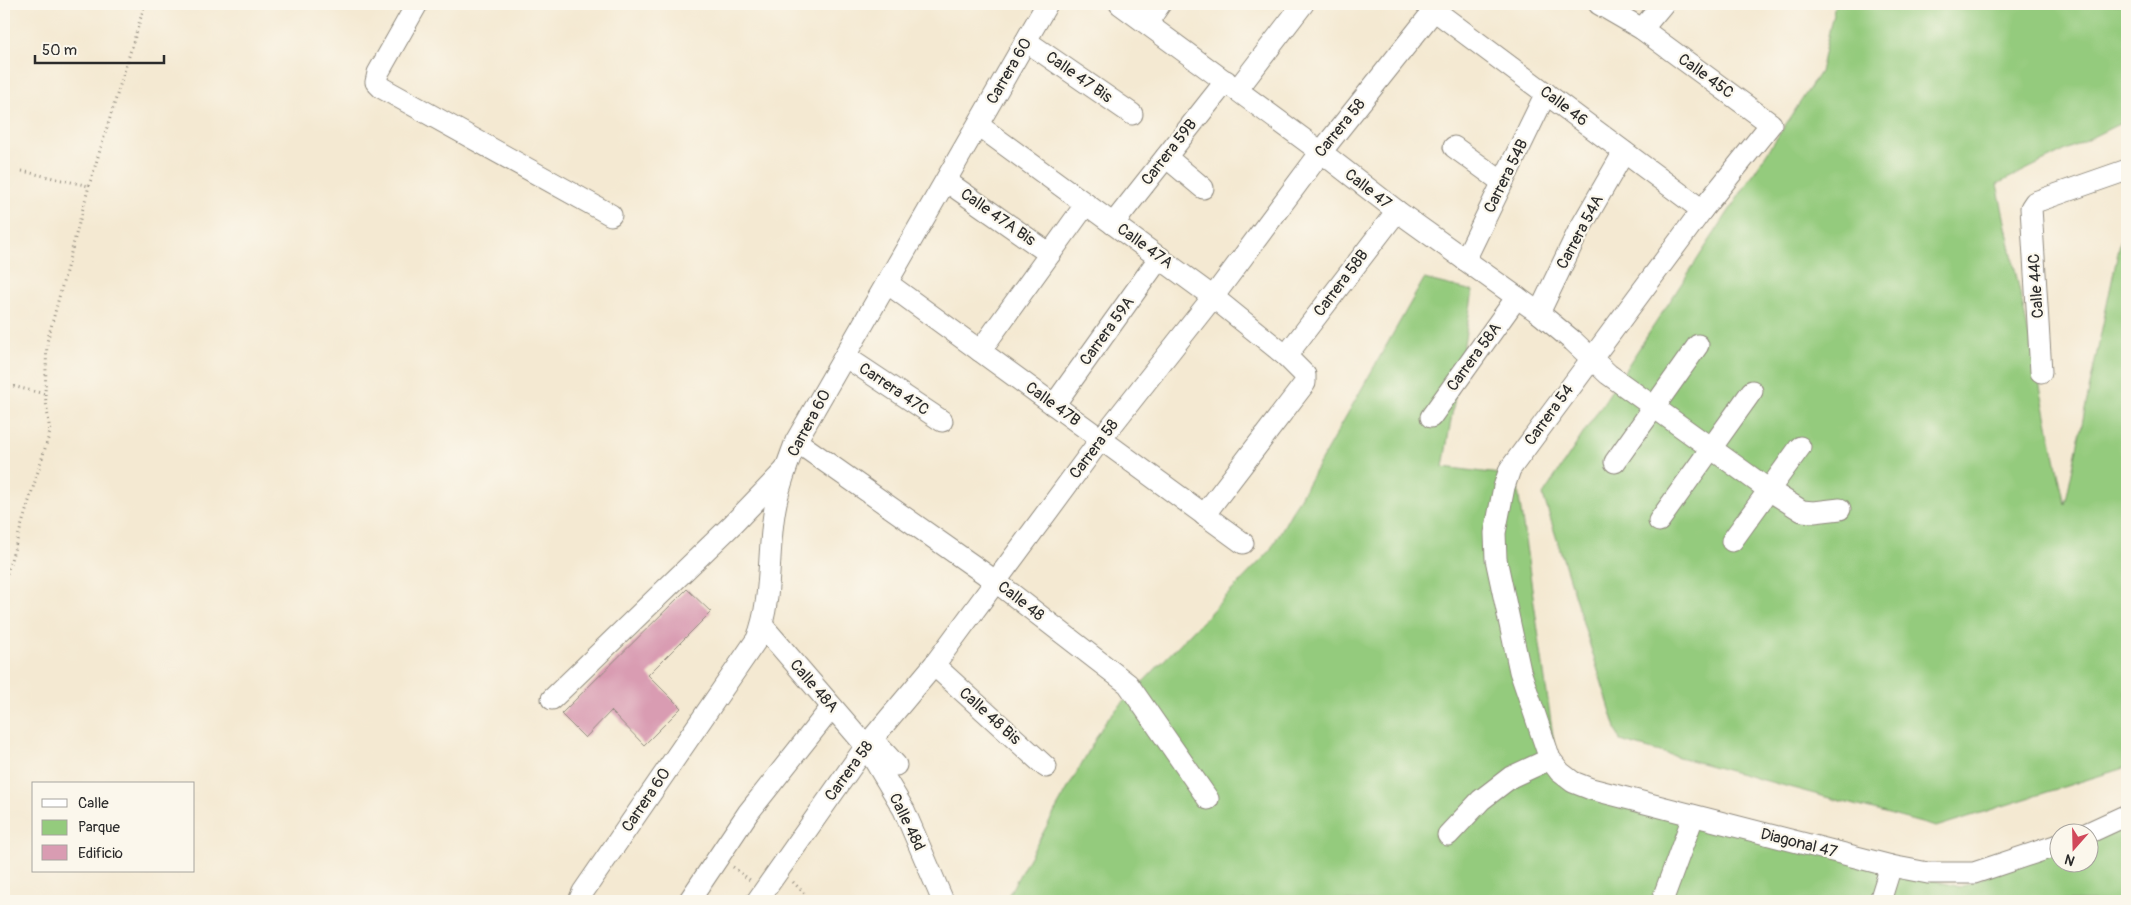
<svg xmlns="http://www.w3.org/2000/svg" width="2131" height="905" font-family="Pangolin,sans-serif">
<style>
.green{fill:#94cb7d;stroke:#607b54}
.building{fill:#d99cb2}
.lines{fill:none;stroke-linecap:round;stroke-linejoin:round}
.minor-casing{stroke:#908a7e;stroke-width:23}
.path{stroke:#908a7e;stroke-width:3;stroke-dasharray:1 4;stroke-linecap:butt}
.minor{stroke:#fff;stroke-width:21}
.labels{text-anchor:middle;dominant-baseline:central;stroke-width:4.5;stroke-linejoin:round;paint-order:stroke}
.street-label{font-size:16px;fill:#2b2b2b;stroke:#fbf7ec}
</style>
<rect width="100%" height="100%" fill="#fbf7ec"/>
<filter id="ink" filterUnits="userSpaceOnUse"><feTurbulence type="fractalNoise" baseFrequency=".02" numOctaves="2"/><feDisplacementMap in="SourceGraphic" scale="10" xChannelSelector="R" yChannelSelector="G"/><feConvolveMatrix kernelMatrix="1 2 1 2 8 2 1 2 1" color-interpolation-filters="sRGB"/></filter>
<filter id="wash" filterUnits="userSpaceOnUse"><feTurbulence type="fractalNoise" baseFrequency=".0096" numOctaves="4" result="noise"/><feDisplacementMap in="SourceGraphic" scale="20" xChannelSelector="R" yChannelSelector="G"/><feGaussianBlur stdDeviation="1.12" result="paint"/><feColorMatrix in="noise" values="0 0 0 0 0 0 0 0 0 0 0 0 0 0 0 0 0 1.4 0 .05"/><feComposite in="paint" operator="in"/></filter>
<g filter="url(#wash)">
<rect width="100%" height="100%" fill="#f4e9d2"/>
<!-- green -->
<g class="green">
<path d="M1835 4H2127V120L1997 184 2065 505 2122 233 2127 232V767L1936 827 1620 741 1543 495 1820 72Z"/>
<path d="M1424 279 1473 291 1443 467 1516 476 1559 778 1692 819 1960 887 2058 847V862H2088L2089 835 2127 819V901H1005L1106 720 1269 552Z"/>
</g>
<g id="blocks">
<!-- building -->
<path class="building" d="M687 589 711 612 648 675 681 708 644 745 611 711 585 738 561 714Z"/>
</g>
</g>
<g filter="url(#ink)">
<use href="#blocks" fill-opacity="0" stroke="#908a7e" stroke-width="1"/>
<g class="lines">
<defs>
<g id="minor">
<path d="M417 4 378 73 376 82 382 88 611 215"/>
<path d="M1120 4 1321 152 1397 211 1539 313 1573 341 1608 374 1769 490 1802 511 1814 512 1840 509"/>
<path d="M1426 4 1702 210"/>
<path d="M1599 4 1642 29 1771 124 1702 210 1510 469 1504 487 1495 533 1496 559 1520 671 1550 759 1560 772 1573 782 1591 789 1891 866 1928 873H1974L2058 845"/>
<path d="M1147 23 1160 4"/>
<path d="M1642 29 1663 4"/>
<path d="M1026 41 1132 114"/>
<path d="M1237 90 1303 4"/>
<path d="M978 125 1213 297 1286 356 1305 375V383L1204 515"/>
<path d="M1454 147 1502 182"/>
<path d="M1166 157 1203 188"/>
<path d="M946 181 1050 254"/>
<path d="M1113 224 1226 81"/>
<path d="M1465 260 1546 93"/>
<path d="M887 283 1243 543"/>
<path d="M1539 313 1578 232 1624 152"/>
<path d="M980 351 1086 204"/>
<path d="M1286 356 1397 211"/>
<path d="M846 357 942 421"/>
<path d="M2041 372 2031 208 2035 202 2127 170"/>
<path d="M1054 405 1160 257"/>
<path d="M1431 417 1517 297"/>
<path d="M796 441 995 581 1128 684 1208 799"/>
<path d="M1615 462 1698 345"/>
<path d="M1659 521 1752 391"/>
<path d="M1732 541 1800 447"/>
<path d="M762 625 866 746 904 810 943 901"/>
<path d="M934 665 1046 767"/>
<path d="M552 699 733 524 784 471"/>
<path d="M874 741 896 765"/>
<path d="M2088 833 2127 815"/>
<path d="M1448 835 1481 800 1511 777 1550 759"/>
<path d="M579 901 583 892 757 639C773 598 767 551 775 508 779 485 788 463 796 441L1047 4"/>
<path d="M689 901 748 813 832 707"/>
<path d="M757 901 866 746 934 665 1101 439 1213 297 1321 152 1439 4"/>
<path d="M1662 901 1693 817"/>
<path d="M1880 901 1891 866"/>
</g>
</defs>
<!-- minor casing -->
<use href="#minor" class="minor-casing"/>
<!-- path -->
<g class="path">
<path d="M22 171 89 186"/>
<path d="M4 384 45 394"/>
<path d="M4 583 50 432 45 394 47 342 89 186 145 4"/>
<path d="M733 867 750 880"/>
<path d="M793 882 812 901"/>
</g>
<!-- minor -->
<use href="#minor" class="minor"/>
</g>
</g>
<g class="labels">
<!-- street labels -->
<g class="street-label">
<text transform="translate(1009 71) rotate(-60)">Carrera 60</text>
<text transform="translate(1706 76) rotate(36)">Calle 45C</text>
<text transform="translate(1079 77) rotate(35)">Calle 47 Bis</text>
<text transform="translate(1564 106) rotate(37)">Calle 46</text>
<text transform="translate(1340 128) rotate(-51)">Carrera 58</text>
<text transform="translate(1169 152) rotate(-52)">Carrera 59B</text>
<text transform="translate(1506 176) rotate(-64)">Carrera 54B</text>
<text transform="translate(1368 189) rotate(38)">Calle 47</text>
<text transform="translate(998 217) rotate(35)">Calle 47A Bis</text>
<text transform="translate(1580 232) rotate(-62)">Carrera 54A</text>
<text transform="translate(1145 246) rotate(36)">Calle 47A</text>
<text transform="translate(1341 283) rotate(-53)">Carrera 58B</text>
<text transform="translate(2036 286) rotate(-94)">Calle 44C</text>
<text transform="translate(1107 331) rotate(-54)">Carrera 59A</text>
<text transform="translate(1474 357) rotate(-54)">Carrera 58A</text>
<text transform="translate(894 389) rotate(34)">Carrera 47C</text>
<text transform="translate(1053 404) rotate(36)">Calle 47B</text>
<text transform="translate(1549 415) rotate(-54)">Carrera 54</text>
<text transform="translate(809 423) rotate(-62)">Carrera 60</text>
<text transform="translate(1094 449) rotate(-53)">Carrera 58</text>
<text transform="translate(1021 601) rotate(38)">Calle 48</text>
<text transform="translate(814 686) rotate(49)">Calle 48A</text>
<text transform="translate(990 716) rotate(42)">Calle 48 Bis</text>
<text transform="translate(849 771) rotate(-54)">Carrera 58</text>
<text transform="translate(646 800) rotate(-56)">Carrera 60</text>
<text transform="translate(907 822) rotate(64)">Calle 48d</text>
<text transform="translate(1799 843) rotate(14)">Diagonal 47</text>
</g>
</g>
<!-- margin -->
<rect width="2131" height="905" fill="none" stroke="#fbf7ec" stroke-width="20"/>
<!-- legend -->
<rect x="32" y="782" width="162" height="90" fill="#fbf7ec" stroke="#a8a59f"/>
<rect x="42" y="799" width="25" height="8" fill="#ffffff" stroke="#a8a59f"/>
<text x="78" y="808" font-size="15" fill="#2b2b2b">Calle</text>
<rect x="42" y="820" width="25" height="15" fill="#94cb7d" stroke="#a8a59f"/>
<text x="78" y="832" font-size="15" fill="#2b2b2b">Parque</text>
<rect x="42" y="845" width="25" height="15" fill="#d99cb2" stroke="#a8a59f"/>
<text x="78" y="858" font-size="15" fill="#2b2b2b">Edificio</text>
<!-- north arrow -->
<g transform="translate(2074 848) rotate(200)"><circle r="24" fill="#fbf7ec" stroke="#a8a59f"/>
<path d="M0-4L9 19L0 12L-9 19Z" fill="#d1495b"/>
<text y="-8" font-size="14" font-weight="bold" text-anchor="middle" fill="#2b2b2b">N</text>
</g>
<!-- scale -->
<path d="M35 55v8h129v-8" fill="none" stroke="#2b2b2b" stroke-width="2.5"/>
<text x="42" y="55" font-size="15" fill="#2b2b2b" stroke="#fbf7ec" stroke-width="4" paint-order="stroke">50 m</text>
</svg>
